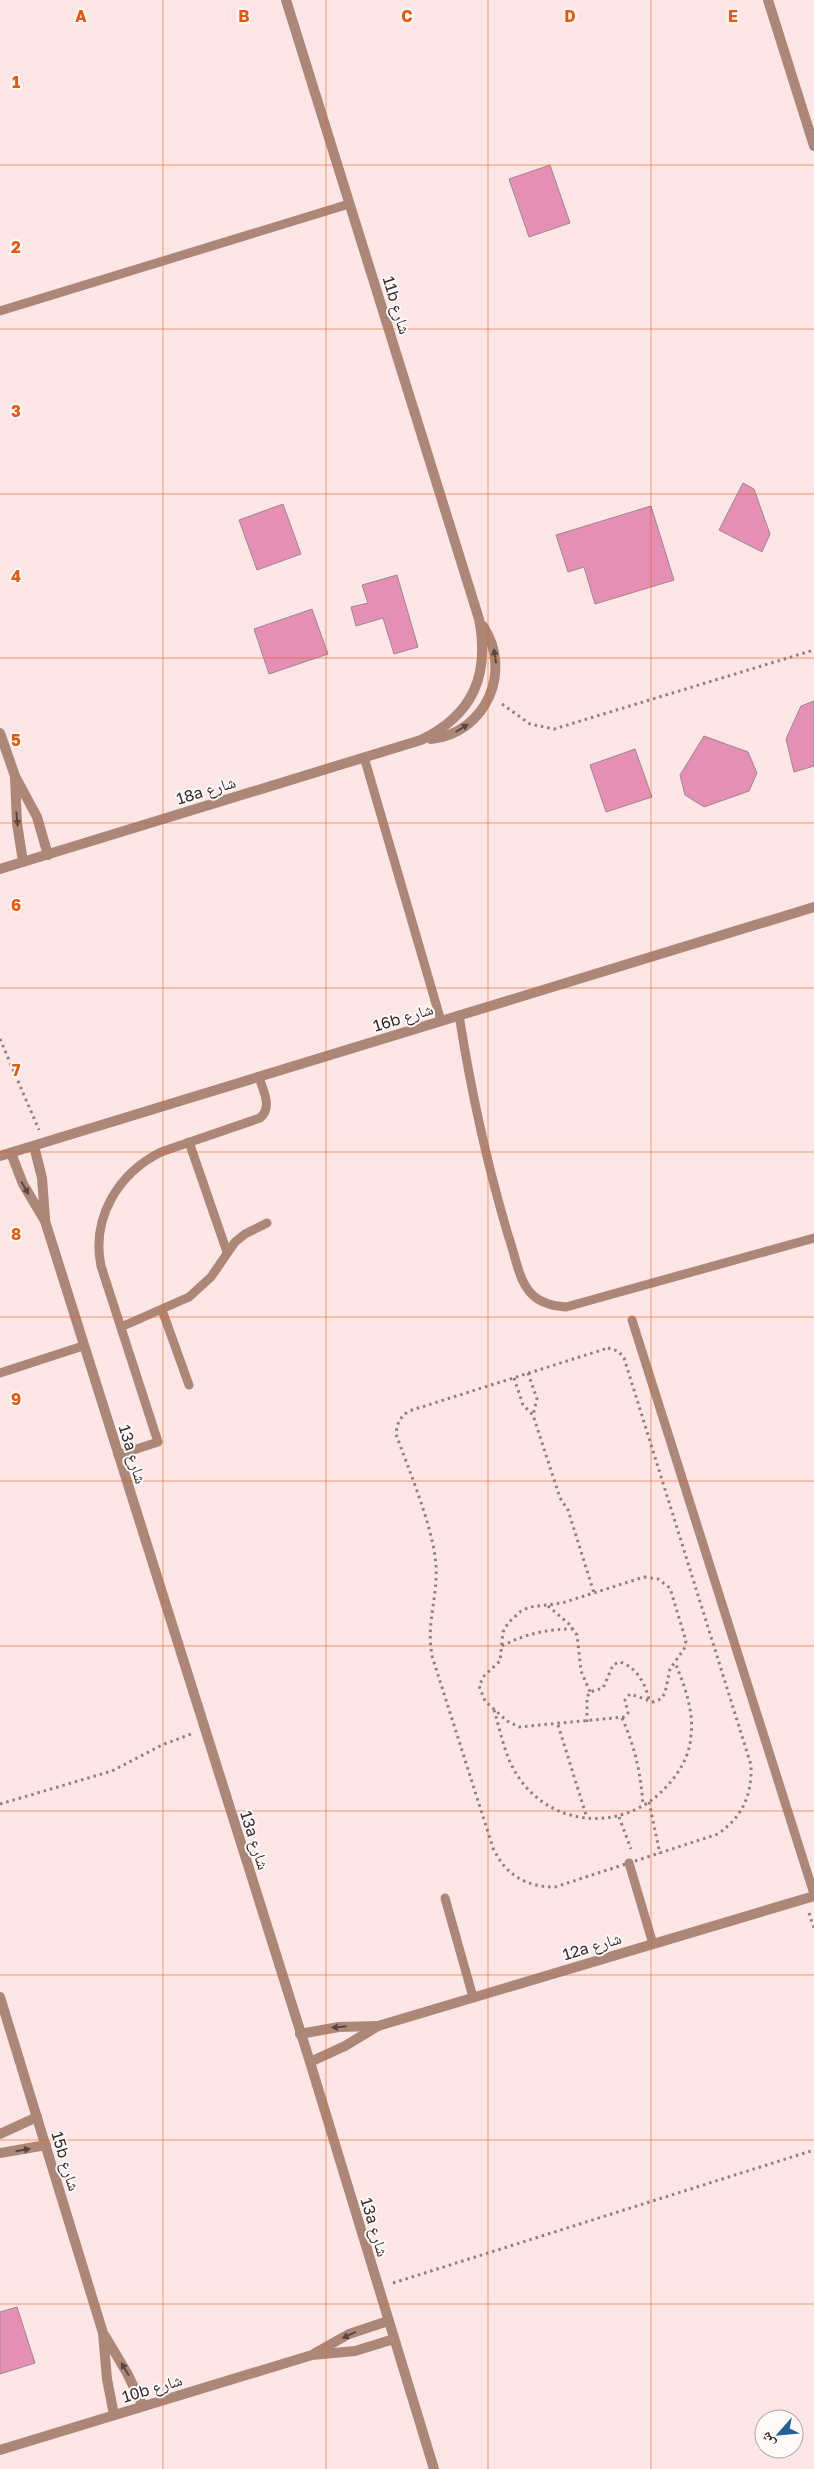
<svg xmlns="http://www.w3.org/2000/svg" width="814" height="2469" font-family="'Golos Text','Noto Naskh Arabic',sans-serif">
<style>
.building{fill:#e58fb5;stroke:#9e8690}
.lines{fill:none;stroke-linecap:round;stroke-linejoin:round}
.path{stroke:#918081;stroke-width:3;stroke-dasharray:2.5 4;stroke-linecap:butt}
.service{stroke:#ac8778;stroke-width:9}
.minor{stroke:#ac8778;stroke-width:10}
.oneway{fill:#594641}
.grid{fill:none;stroke:#e8590c;stroke-width:1;stroke-opacity:0.55}
.labels{text-anchor:middle;dominant-baseline:central;stroke-width:4;stroke-linejoin:round;paint-order:stroke}
.street-label{font-size:16px;fill:#352a2a;stroke:#fff9f9}
.grid-label{font-size:16px;text-anchor:middle;font-weight:bold;fill:#e8590c;stroke:#fff9f9;stroke-width:4;stroke-linejoin:round;paint-order:stroke}
</style>
<rect width="100%" height="100%" fill="#fee6e7"/>
<!-- building -->
<g class="building">
<path d="M550 165 570 223 529 237 509 179Z"/>
<path d="M743 483 754 489 770 534 762 552 719 530Z"/>
<path d="M283 504 301 554 257 570 239 520Z"/>
<path d="M651 506 674 580 595 604 584 567 568 572 556 535Z"/>
<path d="M397 575 418 647 394 654 383 618 356 626 351 607 368 603 362 585Z"/>
<path d="M312 609 328 654 269 674 254 629Z"/>
<path d="M814 701V766L794 772 786 739 801 706Z"/>
<path d="M704 736 748 752 757 773 749 791 704 807 685 795 680 775Z"/>
<path d="M635 749 652 797 606 812 590 765Z"/>
<path d="M17 2307 35 2363 0 2374V2312Z"/>
</g>
<g class="lines">
<!-- path -->
<g class="path">
<path d="M502 704 530 724 554 729 814 650"/>
<path d="M0 1039 39 1130"/>
<path d="M608 1348 618 1351 624 1358 751 1765C752 1795 743 1816 718 1834L555 1887C525 1887 505 1874 493 1848L432 1656C426 1621 438 1598 436 1565 433 1526 409 1471 396 1434 397 1423 400 1417 409 1411Z"/>
<path d="M528 1373 537 1399 533 1415"/>
<path d="M514 1378 523 1405 533 1415 560 1498 568 1510 594 1593"/>
<path d="M644 1577 658 1579 670 1588 686 1641 684 1649 670 1669 665 1693 661 1699 653 1702 630 1694 625 1700 628 1713 624 1717 519 1727 507 1721 485 1701 479 1686 484 1676 500 1661 503 1632 508 1623 521 1611 530 1607 562 1603Z"/>
<path d="M548 1606 569 1624 577 1635 581 1671 590 1692"/>
<path d="M502 1646C525 1634 547 1629 573 1629"/>
<path d="M494 1710C501 1733 505 1758 519 1778 554 1829 626 1832 667 1786 680 1772 690 1755 691 1735 694 1710 684 1685 675 1662"/>
<path d="M622 1718C635 1747 641 1774 643 1806"/>
<path d="M587 1722V1697L590 1692 603 1688 613 1665 619 1662C635 1665 646 1684 649 1700"/>
<path d="M558 1725 587 1818"/>
<path d="M649 1802 660 1854"/>
<path d="M0 1804 112 1771 162 1745 191 1734"/>
<path d="M619 1817 631 1849"/>
<path d="M809 1913 814 1928"/>
<path d="M393 2283 814 2150"/>
</g>
<!-- service -->
<g class="service">
<path d="M0 311 349 204"/>
<path d="M364 757 441 1021"/>
<path d="M459 1015C471 1091 487 1165 509 1238 515 1255 518 1277 529 1291 538 1303 552 1306 566 1307L814 1238"/>
<path d="M189 1142 227 1252"/>
<path d="M162 1310 189 1385"/>
<path d="M632 1320 814 1894"/>
<path d="M121 1327 189 1297 211 1277 235 1242 245 1234 267 1223"/>
<path d="M0 1373 83 1346"/>
<path d="M118 1455 158 1442 101 1266C91 1217 119 1173 161 1152L260 1118C273 1107 263 1091 259 1077"/>
<path d="M629 1863 653 1944"/>
<path d="M445 1898 473 1997"/>
</g>
<!-- minor -->
<g class="minor">
<path d="M768 0 814 146"/>
<path d="M0 733 15 776 37 817 48 855"/>
<path d="M431 739C486 733 513 671 483 626"/>
<path d="M15 777 17 823 23 862"/>
<path d="M0 869 421 740C473 715 490 675 479 619L286 0"/>
<path d="M34 1146 42 1178 45 1218"/>
<path d="M11 1153 23 1184 45 1221 310 2062 434 2469"/>
<path d="M0 1156 814 907"/>
<path d="M0 1997 103 2333 107 2379 114 2415"/>
<path d="M300 2034 339 2027 378 2026"/>
<path d="M310 2062 345 2046 378 2026 814 1896"/>
<path d="M0 2134 37 2117"/>
<path d="M0 2153 46 2145"/>
<path d="M105 2336 127 2373 143 2406"/>
<path d="M315 2353 349 2334 388 2321"/>
<path d="M0 2450 312 2355 355 2351 394 2339"/>
</g>
</g>
<!-- one-way arrows -->
<defs><path id="oneway-solid" d="M-6-.8H1V-3.2L6.5 0L1 3.2V.8H-6Z" transform="scale(1.25)"/></defs>
<g class="oneway">
<use href="#oneway-solid" transform="translate(495 656) rotate(-99)"/>
<use href="#oneway-solid" transform="translate(462 728) rotate(-32)"/>
<use href="#oneway-solid" transform="translate(17 819) rotate(85)"/>
<use href="#oneway-solid" transform="translate(25 1188) rotate(60)"/>
<use href="#oneway-solid" transform="translate(339 2027) rotate(174)"/>
<use href="#oneway-solid" transform="translate(23 2150) rotate(-10)"/>
<use href="#oneway-solid" transform="translate(349 2335) rotate(155)"/>
<use href="#oneway-solid" transform="translate(125 2369) rotate(-121)"/>
</g>
<!-- grid -->
<path class="grid" d="M163 0V2469M326 0V2469M488 0V2469M651 0V2469M0 165H814M0 329H814M0 494H814M0 658H814M0 823H814M0 988H814M0 1152H814M0 1317H814M0 1481H814M0 1646H814M0 1811H814M0 1975H814M0 2140H814M0 2304H814"/>
<g class="labels">
<!-- street labels -->
<g class="street-label">
<text transform="translate(397 305) rotate(73)">11b شارع</text>
<text transform="translate(206 790) rotate(-17)">18a شارع</text>
<text transform="translate(403 1017) rotate(-17)">16b شارع</text>
<text transform="translate(133 1454) rotate(73)">13a شارع</text>
<text transform="translate(255 1840) rotate(72)">13a شارع</text>
<text transform="translate(592 1946) rotate(-17)">12a شارع</text>
<text transform="translate(66 2161) rotate(73)">15b شارع</text>
<text transform="translate(375 2227) rotate(73)">13a شارع</text>
<text transform="translate(152 2388) rotate(-17)">10b شارع</text>
</g>
</g>
<g class="grid-label">
<text x="81" y="22">A</text>
<text x="244" y="22">B</text>
<text x="407" y="22">C</text>
<text x="570" y="22">D</text>
<text x="733" y="22">E</text>
<text x="16" y="88">1</text>
<text x="16" y="253">2</text>
<text x="16" y="417">3</text>
<text x="16" y="582">4</text>
<text x="16" y="746">5</text>
<text x="16" y="911">6</text>
<text x="16" y="1076">7</text>
<text x="16" y="1240">8</text>
<text x="16" y="1405">9</text>
</g>
<!-- north arrow -->
<g transform="translate(779 2434) rotate(243)"><circle r="24" fill="#fff9f9" stroke="#aea6a6"/>
<path d="M0-4L9 19L0 12L-9 19Z" fill="#245f96"/>
<text y="-8" font-size="14" font-weight="bold" text-anchor="middle" fill="#352a2a">ش</text>
</g>
</svg>
